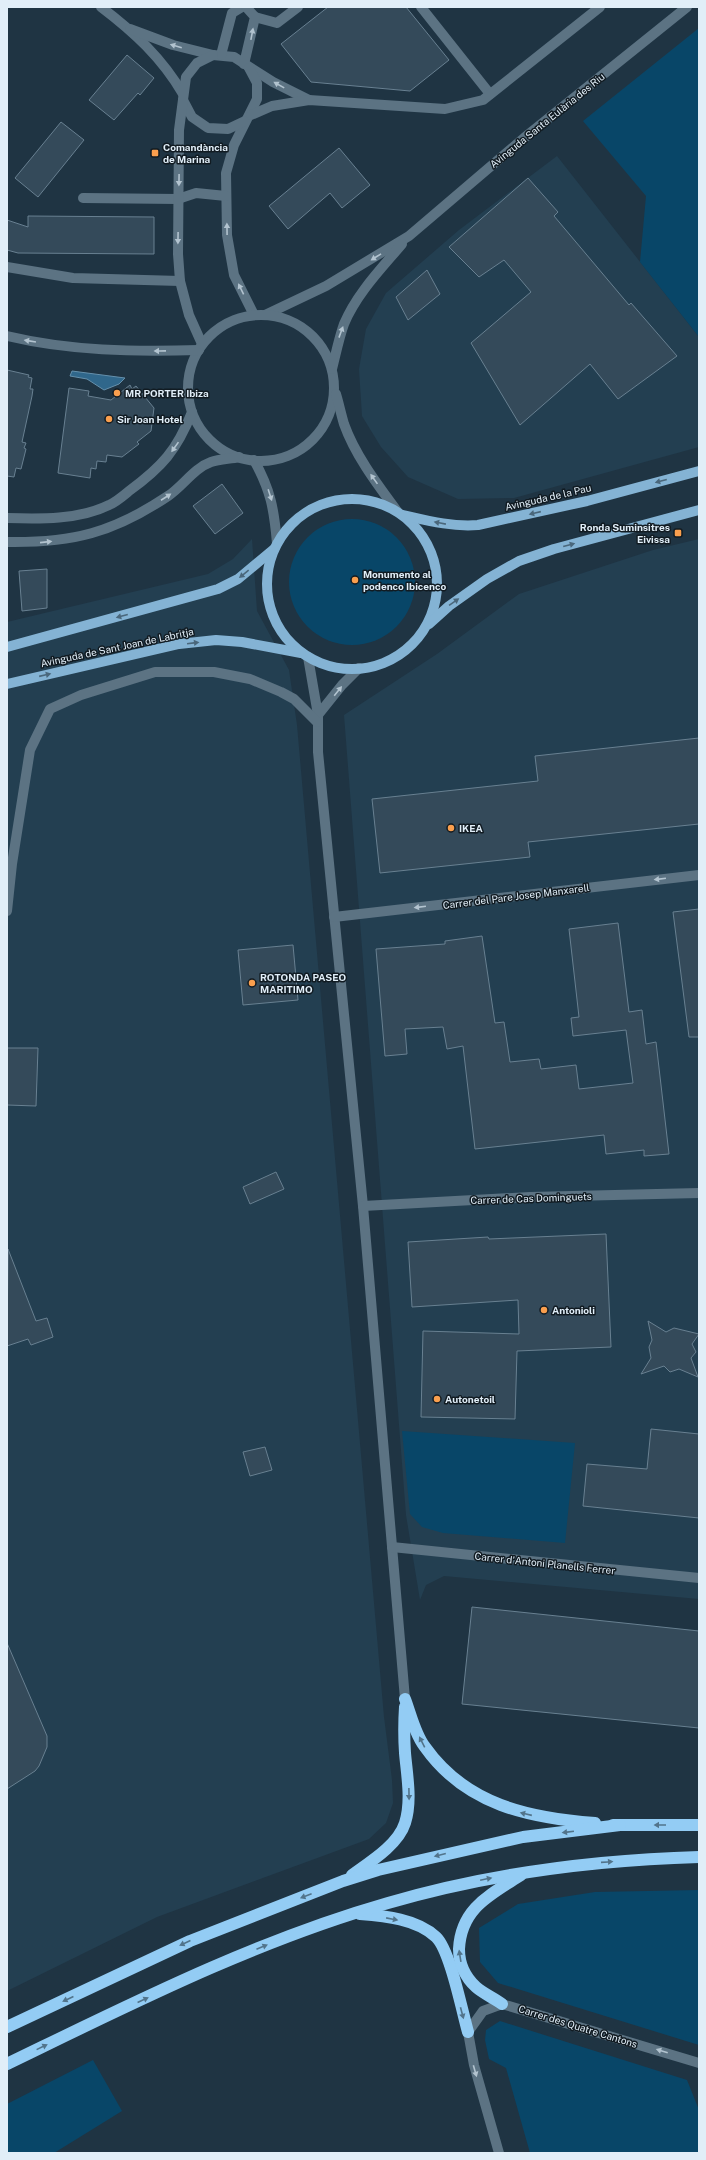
<svg xmlns="http://www.w3.org/2000/svg" width="706" height="2160" font-family="'Public Sans',sans-serif">
<style>
.built{fill:#233f51}
.green{fill:#084668}
.water{fill:#30678b;stroke:#6590ac}
.building{fill:#344a5a;stroke:#688091}
.lines{fill:none;stroke-linecap:round;stroke-linejoin:round}
.minor{stroke:#5c7383;stroke-width:10}
.major{stroke:#84b3d4;stroke-width:10}
.highway{stroke:#93ccf4;stroke-width:12}
.oneway{fill:#b2c3cf}
.oneway2{fill:#4a677b}
.oneway3{fill:#52748b}
.poi-dot{fill:#fa9f4e;stroke:#111b22;stroke-width:1.5}
.labels{text-anchor:middle;dominant-baseline:central;stroke-width:3;stroke-linejoin:round;paint-order:stroke}
.street-label{font-size:10px;fill:#e1eef8;stroke:#111b22}
.poi-label{font-size:10px;font-weight:bold;fill:#e1eef8;stroke:#111b22;text-anchor:start}
</style>
<rect width="100%" height="100%" fill="#1f3443"/>
<!-- built -->
<g class="built">
<path d="M557 156 699 337V447L514 498 458 499 408 477 381 447 362 416 359 369 366 329 386 293 459 230Z"/>
<path d="M252 539 257 611 289 670 297 725 384 1717 392 1780 393 1803 386 1823 369 1839 157 1917 7 1991V622L208 574 233 559Z"/>
<path d="M699 539V1599L444 1576 426 1585 420 1600 406 1515 344 715 437 654 519 594 653 550Z"/>
</g>
<!-- green -->
<g class="green">
<path d="M699 28V337L640 262 646 196 583 121Z"/>
<circle cx="352" cy="582" r="63"/>
<path d="M402 1431 575 1443 565 1543 443 1533 422 1527 410 1514Z"/>
<path d="M699 1890V2045L498 1983 480 1962 479 1928 518 1904 595 1892Z"/>
<path d="M500 2021 687 2080 699 2110V2153H530L506 2068 489 2059 485 2040 486 2030Z"/>
<path d="M93 2060 122 2111 54 2153H7V2104Z"/>
</g>
<!-- water -->
<path class="water" d="M72 371 125 378 119 384 104 390 87 379 70 376Z"/>
<!-- building -->
<g class="building">
<path d="M328 7H406L449 60 410 91 311 82 281 44Z"/>
<path d="M127 55 154 78 140 95 138 93 114 120 89 100Z"/>
<path d="M61 122 84 140 38 197 15 178Z"/>
<path d="M339 148 370 185 342 208 330 193 288 229 269 206Z"/>
<path d="M528 178 558 212 554 216 629 305 631 303 677 356 618 399 590 364 520 425 471 343 531 292 504 260 479 277 449 247Z"/>
<path d="M28 216 154 217V254L18 253 7 250V220L28 227Z"/>
<path d="M427 270 440 294 408 320 396 297Z"/>
<path d="M7 370 29 375 28 377 32 378 30 389H33L32 396 22 442 26 443 24 448 26 449 21 469 16 468 14 477 7 476Z"/>
<path d="M130 385 132 389 136 386 154 408 151 431 137 442 139 444 122 457 107 455 106 462 97 461 96 469 91 468 90 478 58 473 69 388 89 391 88 396 111 400Z"/>
<path d="M222 484 243 513 215 534 193 506Z"/>
<path d="M47 569V608L22 611 19 571Z"/>
<path d="M699 738V824L528 842 530 857 380 873 372 799 538 781 535 756Z"/>
<path d="M699 909V1037H689L673 912Z"/>
<path d="M618 923 629 1012 642 1010 646 1044 656 1042 669 1154 644 1156V1150L606 1154 604 1135 475 1149 463 1046 447 1049 443 1027 405 1029 407 1054 385 1056 376 949 445 944V941L482 936 495 1023 504 1022 510 1062 539 1059 541 1069 576 1065 579 1089 633 1083 626 1030 573 1036 571 1018 579 1017 569 929Z"/>
<path d="M293 945 298 1000 243 1005 238 950Z"/>
<path d="M7 1048H38L36 1106 7 1105Z"/>
<path d="M276 1172 284 1189 250 1204 243 1187Z"/>
<path d="M606 1234 611 1347 517 1351 515 1419 421 1417 423 1331 519 1334 518 1300 412 1307 408 1242 488 1237 489 1239Z"/>
<path d="M8 1249 36 1321 47 1318 53 1337 31 1345 28 1339 7 1346Z"/>
<path d="M648 1321 666 1332 674 1328 699 1334 692 1344 696 1352 691 1358 698 1377 679 1369 670 1372 664 1366 641 1374 651 1358 649 1347 652 1340Z"/>
<path d="M651 1429 699 1434V1518L583 1506 587 1464 647 1469Z"/>
<path d="M265 1447 272 1470 250 1476 243 1452Z"/>
<path d="M472 1607 699 1631V1728L462 1704Z"/>
<path d="M7 1643 47 1736V1747L39 1766 35 1771 7 1789Z"/>
</g>
<g class="lines">
<!-- minor -->
<g class="minor">
<path d="M101 7C134 32 162 58 183 94"/>
<path d="M421 7 490 94"/>
<path d="M255 17 277 23 298 7"/>
<path d="M130 29 173 45 213 55 234 57 273 82 309 100"/>
<path d="M221 55 232 13 242 7"/>
<path d="M244 64 255 17 246 7"/>
<path d="M249 68 257 83V99L234 145 226 173 227 235 234 275 254 315"/>
<path d="M183 100 192 117 208 128 228 129 245 121"/>
<path d="M251 115 272 106 309 100 445 109 483 100 600 7"/>
<path d="M83 198 178 199 196 193 226 196"/>
<path d="M7 267 73 278 180 281"/>
<path d="M265 315 326 286 409 236 524 138 687 7"/>
<circle cx="261" cy="388" r="73"/>
<path d="M7 336C70 351 134 352 199 350"/>
<path d="M202 344 189 315 180 281 178 254 179 130 186 77 197 63 213 55"/>
<path d="M332 369C336 353 339 338 344 324 357 293 382 268 402 244"/>
<path d="M336 394C339 404 341 414 344 424 355 455 377 484 397 511"/>
<path d="M254 460C271 491 274 509 277 543"/>
<path d="M7 518C40 519 79 520 109 505 116 502 123 496 129 491 162 467 177 450 192 412"/>
<path d="M7 542C72 543 113 533 168 496 183 486 194 468 211 462 220 459 230 459 239 457"/>
<path d="M308 657 318 715V752L363 1206 405 1699"/>
<path d="M318 715 342 685 359 668"/>
<path d="M7 911 12 864 30 750 50 709 81 695 155 672H214L250 679 281 692 294 699 317 722"/>
<path d="M334 917 699 875"/>
<path d="M363 1206 530 1197 699 1193"/>
<path d="M392 1547 699 1578"/>
<path d="M499 2153 474 2065 468 2032 483 2011 502 2004 699 2063"/>
</g>
<!-- major -->
<g class="major">
<circle cx="352" cy="584" r="85"/>
<path d="M403 515C429 521 452 527 478 525L587 501 699 471"/>
<path d="M429 624 449 606 487 579 519 561 554 549 699 510"/>
<path d="M7 647 218 589 238 579 274 549"/>
<path d="M7 684 179 644 216 640 242 642 301 653"/>
</g>
<!-- highway -->
<g class="highway">
<path d="M405 1699C411 1715 415 1734 425 1747 466 1805 529 1818 595 1823"/>
<path d="M613 1825H699"/>
<path d="M352 1875C370 1862 398 1845 405 1823 412 1801 407 1776 405 1753 404 1738 404 1722 405 1707"/>
<path d="M360 1914C385 1916 417 1919 436 1937 450 1950 462 2011 468 2032"/>
<path d="M502 2004C494 1998 484 1994 476 1987 465 1977 459 1963 459 1949 461 1908 490 1895 521 1875"/>
<path d="M7 2027 190 1941 343 1881 378 1870 523 1837 620 1825"/>
<path d="M7 2064C131 2004 255 1941 388 1903 491 1873 593 1860 699 1857"/>
</g>
</g>
<!-- one-way arrows -->
<defs><path id="oneway-solid" d="M-6-.8H1V-3.2L6.5 0L1 3.2V.8H-6Z"/></defs>
<g class="oneway">
<use href="#oneway-solid" transform="translate(252 34) rotate(-79)"/>
<use href="#oneway-solid" transform="translate(176 46) rotate(-164)"/>
<use href="#oneway-solid" transform="translate(279 85) rotate(-151)"/>
<use href="#oneway-solid" transform="translate(179 180) rotate(91)"/>
<use href="#oneway-solid" transform="translate(227 229) rotate(-91)"/>
<use href="#oneway-solid" transform="translate(178 238) rotate(91)"/>
<use href="#oneway-solid" transform="translate(376 257) rotate(148)"/>
<use href="#oneway-solid" transform="translate(241 289) rotate(-116)"/>
<use href="#oneway-solid" transform="translate(341 332) rotate(-70)"/>
<use href="#oneway-solid" transform="translate(30 341) rotate(-171)"/>
<use href="#oneway-solid" transform="translate(160 351) rotate(179)"/>
<use href="#oneway-solid" transform="translate(175 447) rotate(125)"/>
<use href="#oneway-solid" transform="translate(374 479) rotate(-125)"/>
<use href="#oneway-solid" transform="translate(270 495) rotate(72)"/>
<use href="#oneway-solid" transform="translate(166 497) rotate(-33)"/>
<use href="#oneway-solid" transform="translate(46 542) rotate(-6)"/>
<use href="#oneway-solid" transform="translate(338 691) rotate(-51)"/>
<use href="#oneway-solid" transform="translate(660 879) rotate(173)"/>
<use href="#oneway-solid" transform="translate(420 907) rotate(173)"/>
<use href="#oneway-solid" transform="translate(662 2051) rotate(-163)"/>
<use href="#oneway-solid" transform="translate(475 2071) rotate(74)"/>
</g>
<g class="oneway2">
<use href="#oneway-solid" transform="translate(661 481) rotate(165)"/>
<use href="#oneway-solid" transform="translate(535 513) rotate(167)"/>
<use href="#oneway-solid" transform="translate(440 523) rotate(-169)"/>
<use href="#oneway-solid" transform="translate(569 545) rotate(-15)"/>
<use href="#oneway-solid" transform="translate(244 574) rotate(141)"/>
<use href="#oneway-solid" transform="translate(454 602) rotate(-35)"/>
<use href="#oneway-solid" transform="translate(122 616) rotate(165)"/>
<use href="#oneway-solid" transform="translate(193 643) rotate(-7)"/>
<use href="#oneway-solid" transform="translate(45 675) rotate(-13)"/>
</g>
<g class="oneway3">
<use href="#oneway-solid" transform="translate(422 1742) rotate(-117)"/>
<use href="#oneway-solid" transform="translate(409 1794) rotate(89)"/>
<use href="#oneway-solid" transform="translate(526 1814) rotate(-167)"/>
<use href="#oneway-solid" transform="translate(660 1825) rotate(180)"/>
<use href="#oneway-solid" transform="translate(568 1832) rotate(173)"/>
<use href="#oneway-solid" transform="translate(440 1855) rotate(166)"/>
<use href="#oneway-solid" transform="translate(607 1862) rotate(-4)"/>
<use href="#oneway-solid" transform="translate(486 1879) rotate(-12)"/>
<use href="#oneway-solid" transform="translate(306 1896) rotate(159)"/>
<use href="#oneway-solid" transform="translate(392 1919) rotate(11)"/>
<use href="#oneway-solid" transform="translate(185 1943) rotate(155)"/>
<use href="#oneway-solid" transform="translate(262 1947) rotate(-23)"/>
<use href="#oneway-solid" transform="translate(460 1956) rotate(-99)"/>
<use href="#oneway-solid" transform="translate(68 1999) rotate(155)"/>
<use href="#oneway-solid" transform="translate(143 2000) rotate(-25)"/>
<use href="#oneway-solid" transform="translate(462 2013) rotate(75)"/>
<use href="#oneway-solid" transform="translate(42 2047) rotate(-26)"/>
</g>
<!-- markers -->
<g class="poi-dot">
<rect x="151" y="149" width="8" height="8" rx="2"/>
<circle cx="117" cy="393" r="4"/>
<circle cx="109" cy="419" r="4"/>
<rect x="674" y="529" width="8" height="8" rx="2"/>
<circle cx="355" cy="580" r="4"/>
<circle cx="451" cy="828" r="4"/>
<circle cx="252" cy="983" r="4"/>
<circle cx="544" cy="1310" r="4"/>
<circle cx="437" cy="1399" r="4"/>
</g>
<g class="labels">
<!-- street labels -->
<g class="street-label">
<text transform="translate(547 120) rotate(-39)">Avinguda Santa Eulària des Riu</text>
<text transform="translate(548 497) rotate(-13)">Avinguda de la Pau</text>
<text transform="translate(117 647) rotate(-12)">Avinguda de Sant Joan de Labritja</text>
<text transform="translate(516 896) rotate(-7)">Carrer del Pare Josep Manxarell</text>
<text transform="translate(531 1198) rotate(-2)">Carrer de Cas Dominguets</text>
<text transform="translate(545 1563) rotate(6)">Carrer d'Antoni Planells Ferrer</text>
<text transform="translate(578 2026) rotate(17)">Carrer des Quatre Cantons</text>
</g>
<!-- poi labels -->
<g class="poi-label">
<text x="163" y="147">Comandància<tspan x="163" dy="12">de Marina</tspan></text>
<text x="125" y="393">MR PORTER Ibiza</text>
<text x="117" y="419">Sir Joan Hotel</text>
<text x="670" y="527" text-anchor="end">Ronda Suminsitres<tspan x="670" dy="12">Eivissa</tspan></text>
<text x="363" y="574">Monumento al<tspan x="363" dy="12">podenco Ibicenco</tspan></text>
<text x="459" y="828">IKEA</text>
<text x="260" y="977">ROTONDA PASEO<tspan x="260" dy="12">MARITIMO</tspan></text>
<text x="552" y="1310">Antonioli</text>
<text x="445" y="1399">Autonetoil</text>
</g>
</g>
<!-- border -->
<rect width="706" height="2160" fill="none" stroke="#e1eef8" stroke-width="16"/>
</svg>
